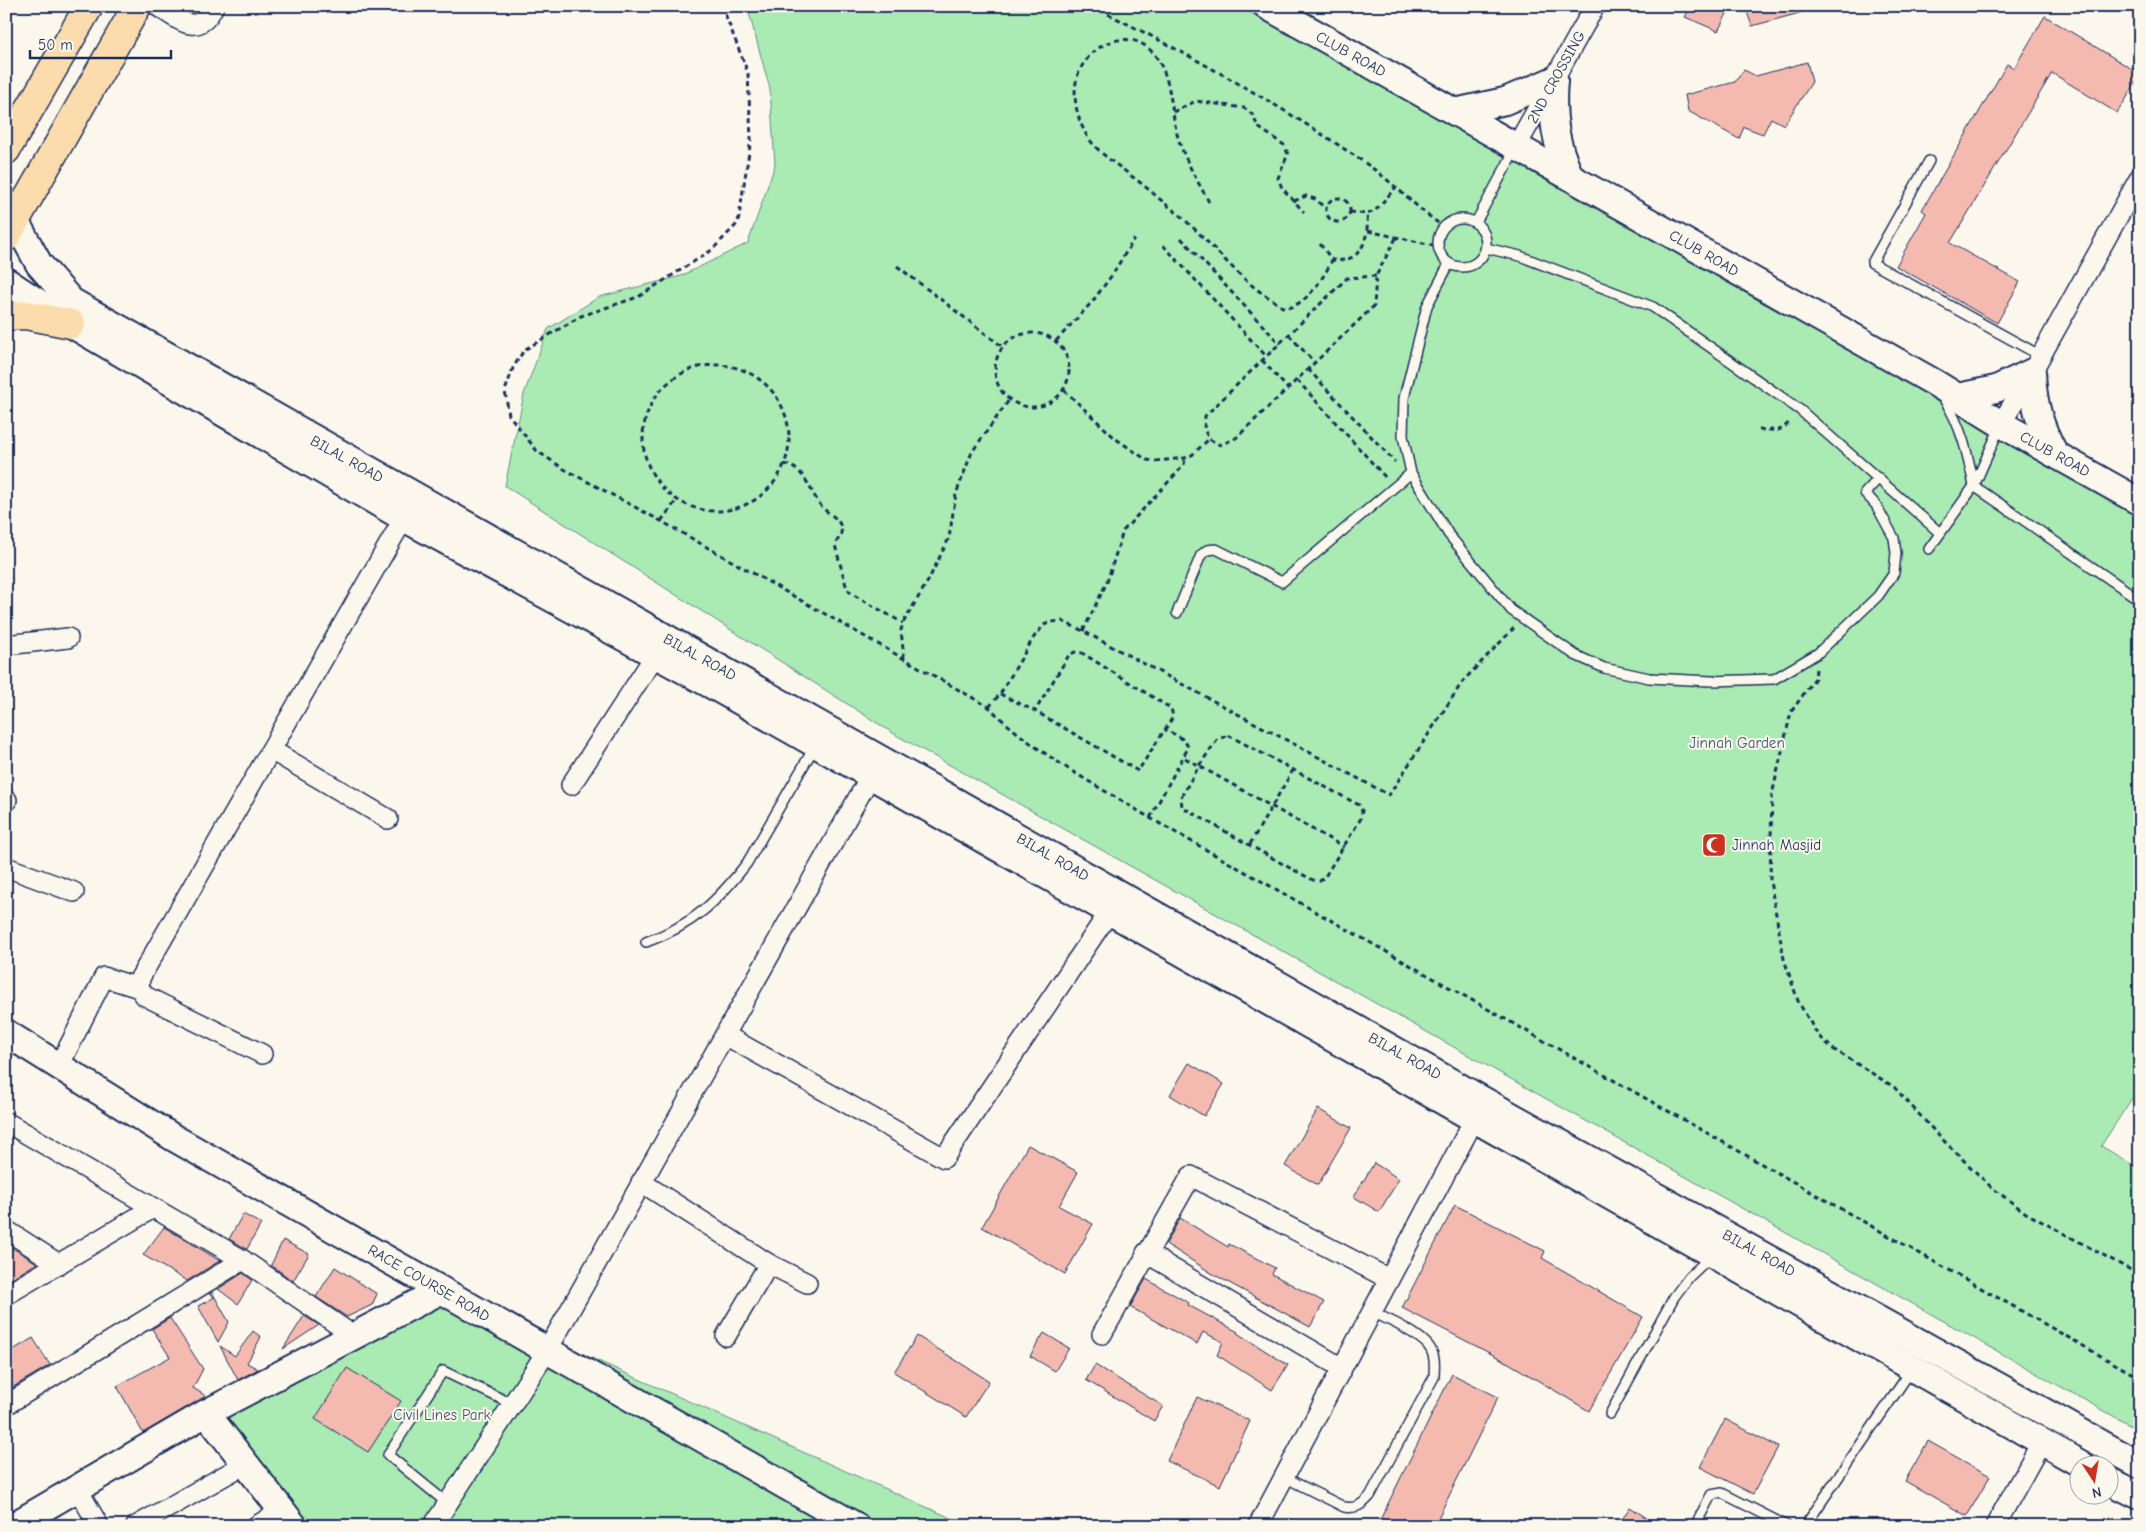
<svg xmlns="http://www.w3.org/2000/svg" width="2146" height="1532" font-family="'Comic Neue',sans-serif">
<style>
.green{fill:#aaeab3;stroke:#628c88}
.building{fill:#f4baaf;stroke:#1b2f5e}
.lines{fill:none;stroke-linecap:round;stroke-linejoin:round}
.lane-casing{stroke:#1b2f5e;stroke-width:12}
.street-casing{stroke:#1b2f5e;stroke-width:22}
.secondary-casing{stroke:#1b2f5e;stroke-width:30}
.primary-casing{stroke:#1b2f5e;stroke-width:31}
.path{stroke:#1b2f5e;stroke-width:3;stroke-dasharray:5 4;stroke-linecap:butt}
.lane{stroke:#fbf7ec;stroke-width:9}
.street{stroke:#fbf7ec;stroke-width:19}
.secondary{stroke:#fbf7ec;stroke-width:26}
.primary{stroke:#fcdcac;stroke-width:28}
.labels{text-anchor:middle;dominant-baseline:central;stroke-width:4;stroke-linejoin:round;paint-order:stroke}
.street-label{font-size:15px;fill:#1b2f5e;stroke:#fbf7ec}
.park-label{font-size:15px;fill:#38546f;stroke:#fbf7ec}
.poi-label{font-size:15px;fill:#1b2f5e;stroke:#fbf7ec;text-anchor:start}
</style>
<rect width="100%" height="100%" fill="#fbf7ec"/>
<filter id="ink" filterUnits="userSpaceOnUse"><feTurbulence type="fractalNoise" baseFrequency=".02" numOctaves="2"/><feDisplacementMap in="SourceGraphic" scale="10" xChannelSelector="R" yChannelSelector="G"/><feConvolveMatrix kernelMatrix="1 2 1 2 8 2 1 2 1" color-interpolation-filters="sRGB"/></filter>
<g filter="url(#ink)">
<!-- green -->
<g class="green">
<path d="M747 6H1238L2140 506V1086L2101 1146 2140 1169V1431L896 735 505 486 524 394 548 329 599 297 681 276 748 243 775 165 770 89Z"/>
<path d="M441 1291 969 1526H288L206 1413Z"/>
</g>
<!-- building -->
<g class="building">
<path d="M1691 6H1731L1718 31 1685 17Z"/>
<path d="M1745 6H1806L1807 11 1752 26Z"/>
<path d="M2045 16 2140 74V77L2117 113 2052 73 1950 243 2020 282 1997 323 1896 266 1926 213 1922 210 2007 64 2014 68Z"/>
<path d="M1807 62 1812 82 1784 125 1771 118 1763 134 1744 127 1739 139 1688 111 1685 95 1735 82 1744 70 1756 76Z"/>
<path d="M1189 1063 1224 1084 1204 1116 1170 1095Z"/>
<path d="M1318 1109 1351 1128 1318 1185 1285 1166Z"/>
<path d="M1028 1145 1078 1172 1059 1206 1093 1224 1065 1274 982 1227Z"/>
<path d="M1374 1163 1399 1179 1379 1212 1354 1197Z"/>
<path d="M1455 1205 1545 1251 1542 1258 1643 1317 1589 1411 1507 1362 1402 1308Z"/>
<path d="M243 1214 261 1224 247 1249 229 1239Z"/>
<path d="M1180 1218 1228 1247 1229 1244 1275 1268 1272 1274 1324 1302 1310 1327 1213 1274 1166 1244Z"/>
<path d="M164 1227 217 1259 221 1260 187 1281 143 1255Z"/>
<path d="M283 1240 309 1254 293 1281 271 1265Z"/>
<path d="M6 1244 37 1263 6 1282Z"/>
<path d="M335 1267 377 1294 372 1305 347 1317 316 1297Z"/>
<path d="M243 1273 252 1280 238 1304 218 1289Z"/>
<path d="M1146 1279 1189 1303 1188 1305 1238 1332 1237 1333 1288 1365 1272 1390 1217 1355 1223 1342 1203 1332 1197 1344 1130 1307Z"/>
<path d="M212 1292 229 1322 218 1342 198 1306 215 1297 209 1294Z"/>
<path d="M304 1316 319 1325 283 1349Z"/>
<path d="M170 1318 203 1369 193 1388 206 1396 143 1433 117 1386 170 1357 152 1329Z"/>
<path d="M253 1331 261 1337 247 1363 258 1369 238 1380 220 1346 235 1356Z"/>
<path d="M1044 1333 1069 1348 1055 1371 1030 1356Z"/>
<path d="M917 1336 989 1381 966 1417 894 1372Z"/>
<path d="M33 1338 50 1365 13 1387 6 1376V1354Z"/>
<path d="M1095 1365 1163 1406 1154 1421 1086 1380Z"/>
<path d="M347 1368 401 1401 368 1452 315 1419Z"/>
<path d="M1452 1374 1498 1397 1434 1526H1377Z"/>
<path d="M1197 1397 1250 1421 1220 1486 1167 1461Z"/>
<path d="M1725 1419 1778 1447 1753 1494 1700 1467Z"/>
<path d="M1928 1441 1990 1476 1967 1516 1905 1481Z"/>
<path d="M1630 1507 1659 1526H1618Z"/>
</g>
<g class="lines">
<defs>
<g id="lane">
<path d="M1929 161 1872 263 2041 356"/>
<circle cx="1462" cy="243" r="24"/>
<path d="M1476 222 1516 148"/>
<path d="M1486 248 1520 256 1653 307 1800 410 1940 533"/>
<path d="M1449 264 1427 306 1404 398 1403 436 1411 473 1449 535 1511 610 1575 655 1604 668 1649 678 1711 681 1774 679 1818 653 1878 596 1894 573 1896 553 1894 538 1876 505 1865 493 1879 478"/>
<path d="M1944 399C1961 425 1968 455 1974 486L2140 600"/>
<path d="M1929 549 1974 486 2000 427"/>
<path d="M1177 613 1201 555 1207 550 1216 549 1282 582 1411 473"/>
<path d="M646 942C693 925 717 902 747 863L815 746"/>
<path d="M1610 1414 1674 1297 1689 1277 1711 1256"/>
<path d="M1284 1477 1344 1507C1356 1509 1362 1505 1370 1496L1434 1377C1434 1368 1436 1358 1431 1350 1424 1335 1387 1319 1372 1312"/>
<path d="M447 1503 388 1455 443 1371 512 1404"/>
<path d="M1695 1526 1711 1495 1722 1493 1787 1526"/>
<path d="M1805 1526 1912 1369"/>
</g>
<g id="street">
<path d="M157 6C180 20 198 39 214 6"/>
<path d="M1516 147 1595 6"/>
<path d="M2001 424 2032 372 2140 177"/>
<path d="M6 645 68 638"/>
<path d="M271 750 388 819"/>
<path d="M571 785 656 654"/>
<path d="M6 801 7 800"/>
<path d="M6 867 74 892"/>
<path d="M139 988 140 978 404 518"/>
<path d="M725 1035 944 1158 1110 911"/>
<path d="M59 1066 104 977 139 988 145 996 262 1054"/>
<path d="M6 1122 243 1260 354 1336"/>
<path d="M641 1182 769 1264 807 1283"/>
<path d="M6 1230 59 1264"/>
<path d="M1146 1253 1342 1368"/>
<path d="M6 1295 153 1208"/>
<path d="M1102 1334 1191 1176 1389 1279"/>
<path d="M726 1336 769 1264"/>
<path d="M6 1405 243 1260"/>
<path d="M77 1488 99 1526"/>
<path d="M136 1526 245 1464"/>
<path d="M256 1526 282 1510"/>
<path d="M433 1526 547 1351 871 775"/>
<path d="M1258 1526 1475 1118"/>
<path d="M1995 1526 2041 1443"/>
</g>
<g id="secondary">
<path d="M1267 6 1935 383 2001 424 2140 502"/>
<path d="M1554 80C1551 115 1555 144 1570 176"/>
<path d="M1455 112 1505 101 1554 80"/>
<path d="M6 204 39 264 71 301 1481 1099 2140 1465"/>
<path d="M6 281 71 324 404 518 717 688 2081 1464"/>
<path d="M1958 397 1996 389 2032 372C2033 403 2040 427 2055 454"/>
<path d="M6 1033 174 1138 856 1526"/>
<path d="M206 1413 294 1526"/>
<path d="M2108 1480 2140 1496"/>
<path d="M13 1526 206 1413 440 1291"/>
</g>
<g id="primary">
<path d="M6 150 89 6"/>
<path d="M6 237 137 6"/>
<path d="M6 316 26 315 71 324"/>
</g>
</defs>
<!-- lane casing -->
<use href="#lane" class="lane-casing"/>
<!-- street casing -->
<use href="#street" class="street-casing"/>
<!-- secondary casing -->
<use href="#secondary" class="secondary-casing"/>
<!-- primary casing -->
<use href="#primary" class="primary-casing"/>
<!-- path -->
<g class="path">
<path d="M722 6 748 73 751 139 738 223 712 250 638 297 581 316 524 350 513 368 505 391 509 415 537 451 564 469 661 521 989 707C1035 754 1095 784 1150 818L2140 1378"/>
<path d="M1092 6C1187 53 1280 104 1368 165 1394 183 1417 209 1444 227"/>
<path d="M1173 112 1196 101 1244 108 1252 114 1258 127 1284 145 1288 154 1278 178 1282 188 1304 212"/>
<circle cx="1338" cy="210" r="12"/>
<path d="M1294 201 1306 196 1315 199 1326 209"/>
<path d="M1209 202C1198 182 1186 162 1179 141 1170 113 1173 78 1154 54 1131 26 1092 42 1079 72 1071 91 1076 117 1086 134 1097 153 1114 162 1130 175 1146 186 1161 201 1177 213 1202 234 1223 260 1248 282 1259 292 1272 299 1284 308 1305 308 1325 276 1332 260"/>
<path d="M1350 212 1367 214 1375 211 1395 188"/>
<path d="M1368 231 1437 246"/>
<path d="M1181 238 1280 344"/>
<path d="M1320 244 1332 260C1362 264 1369 239 1367 214"/>
<path d="M1163 245 1266 356"/>
<path d="M897 266 1003 347"/>
<path d="M1376 276 1347 278 1205 416 1204 429 1209 439 1220 445 1236 438 1374 306 1376 276 1396 238"/>
<circle cx="1032" cy="370" r="37"/>
<path d="M1289 335 1315 363"/>
<path d="M1056 341 1092 302 1112 275 1134 239"/>
<path d="M1262 360 1288 389"/>
<circle cx="716" cy="438" r="73"/>
<path d="M1308 369 1395 462"/>
<path d="M1297 380 1386 478"/>
<path d="M1064 390 1116 439 1147 460 1156 461 1185 458 1192 455 1209 439"/>
<path d="M1759 430C1775 428 1778 436 1791 420"/>
<path d="M784 464C807 469 809 492 822 507 828 514 838 517 841 527 843 533 838 539 835 545L847 589 852 594 903 623"/>
<path d="M661 521 677 500"/>
<path d="M1083 631 1107 582 1123 531 1184 465 1185 458"/>
<path d="M904 658 901 630 903 623 928 581 949 538 956 494 972 452 1009 400"/>
<path d="M1816 669 1815 678 1791 712 1772 795 1770 881 1784 959 1798 1001 1817 1034 1833 1049 1894 1087 1938 1135 1991 1187 2026 1213 2140 1275"/>
<path d="M1000 694 1035 711 1138 771 1173 717 1171 708 1167 706 1082 653 1075 652 1069 655 1035 711"/>
<path d="M989 707 1000 694 1034 637 1044 625 1051 622 1062 621 1083 631 1389 795 1463 681 1514 628"/>
<path d="M1228 735 1359 805 1362 811 1360 820 1324 878 1320 881 1313 880 1290 868 1182 807 1181 797 1199 766 1217 740Z"/>
<path d="M1185 758 1344 847"/>
<path d="M1150 818 1188 748C1186 738 1174 734 1165 730"/>
<path d="M1250 844 1293 770"/>
</g>
<!-- lane -->
<use href="#lane" class="lane"/>
<!-- street -->
<use href="#street" class="street"/>
<!-- secondary -->
<use href="#secondary" class="secondary"/>
<!-- primary -->
<use href="#primary" class="primary"/>
</g>
</g>
<!-- icons -->
<defs>
<symbol id="mosque-square" viewBox="-11 -11 22 22"><rect x="-9" y="-9" width="18" height="18" rx="4" fill="#c8321e" stroke="#fbf7ec"/><path d="M3.5-4.9A6 6 0 1 0 3.5 4.9A5 5 0 1 1 3.5-4.9Z" fill="#fff"/></symbol>
</defs>
<g fill-rule="evenodd">
<use href="#mosque-square" x="1700" y="831" width="28" height="28"/>
</g>
<g class="labels">
<!-- street labels -->
<g class="street-label">
<text transform="translate(1351 54) rotate(29)">CLUB ROAD</text>
<text transform="translate(1556 77) rotate(-61)">2ND CROSSING</text>
<text transform="translate(1704 253) rotate(30)">CLUB ROAD</text>
<text transform="translate(2055 454) rotate(29)">CLUB ROAD</text>
<text transform="translate(347 459) rotate(29)">BILAL ROAD</text>
<text transform="translate(700 657) rotate(29)">BILAL ROAD</text>
<text transform="translate(1053 857) rotate(30)">BILAL ROAD</text>
<text transform="translate(1405 1056) rotate(29)">BILAL ROAD</text>
<text transform="translate(1759 1253) rotate(29)">BILAL ROAD</text>
<text transform="translate(429 1283) rotate(30)">RACE COURSE ROAD</text>
</g>
<!-- park labels -->
<g class="park-label">
<text x="1737" y="743">Jinnah Garden</text>
<text x="442" y="1415">Civil Lines Park</text>
</g>
<!-- poi labels -->
<g class="poi-label">
<text x="1732" y="845">Jinnah Masjid</text>
</g>
</g>
<!-- margin -->
<rect width="2146" height="1532" fill="none" stroke="#fbf7ec" stroke-width="25"/>
<rect x="12" y="12" width="2121" height="1507" fill="none" stroke="#1b2f5e" stroke-width="2" filter="url(#ink)"/>
<!-- north arrow -->
<g transform="translate(2094 1480) rotate(168)"><circle r="24" fill="#fbf7ec" stroke="#a1a7b3"/>
<path d="M0-4L9 19L0 12L-9 19Z" fill="#c8321e"/>
<text y="-8" font-size="14" font-weight="bold" text-anchor="middle" fill="#1b2f5e">N</text>
</g>
<!-- scale -->
<path d="M30 50v8h141v-8" fill="none" stroke="#1b2f5e" stroke-width="2.5"/>
<text x="38" y="50" font-size="15" fill="#1b2f5e" stroke="#fbf7ec" stroke-width="4" paint-order="stroke">50 m</text>
</svg>
